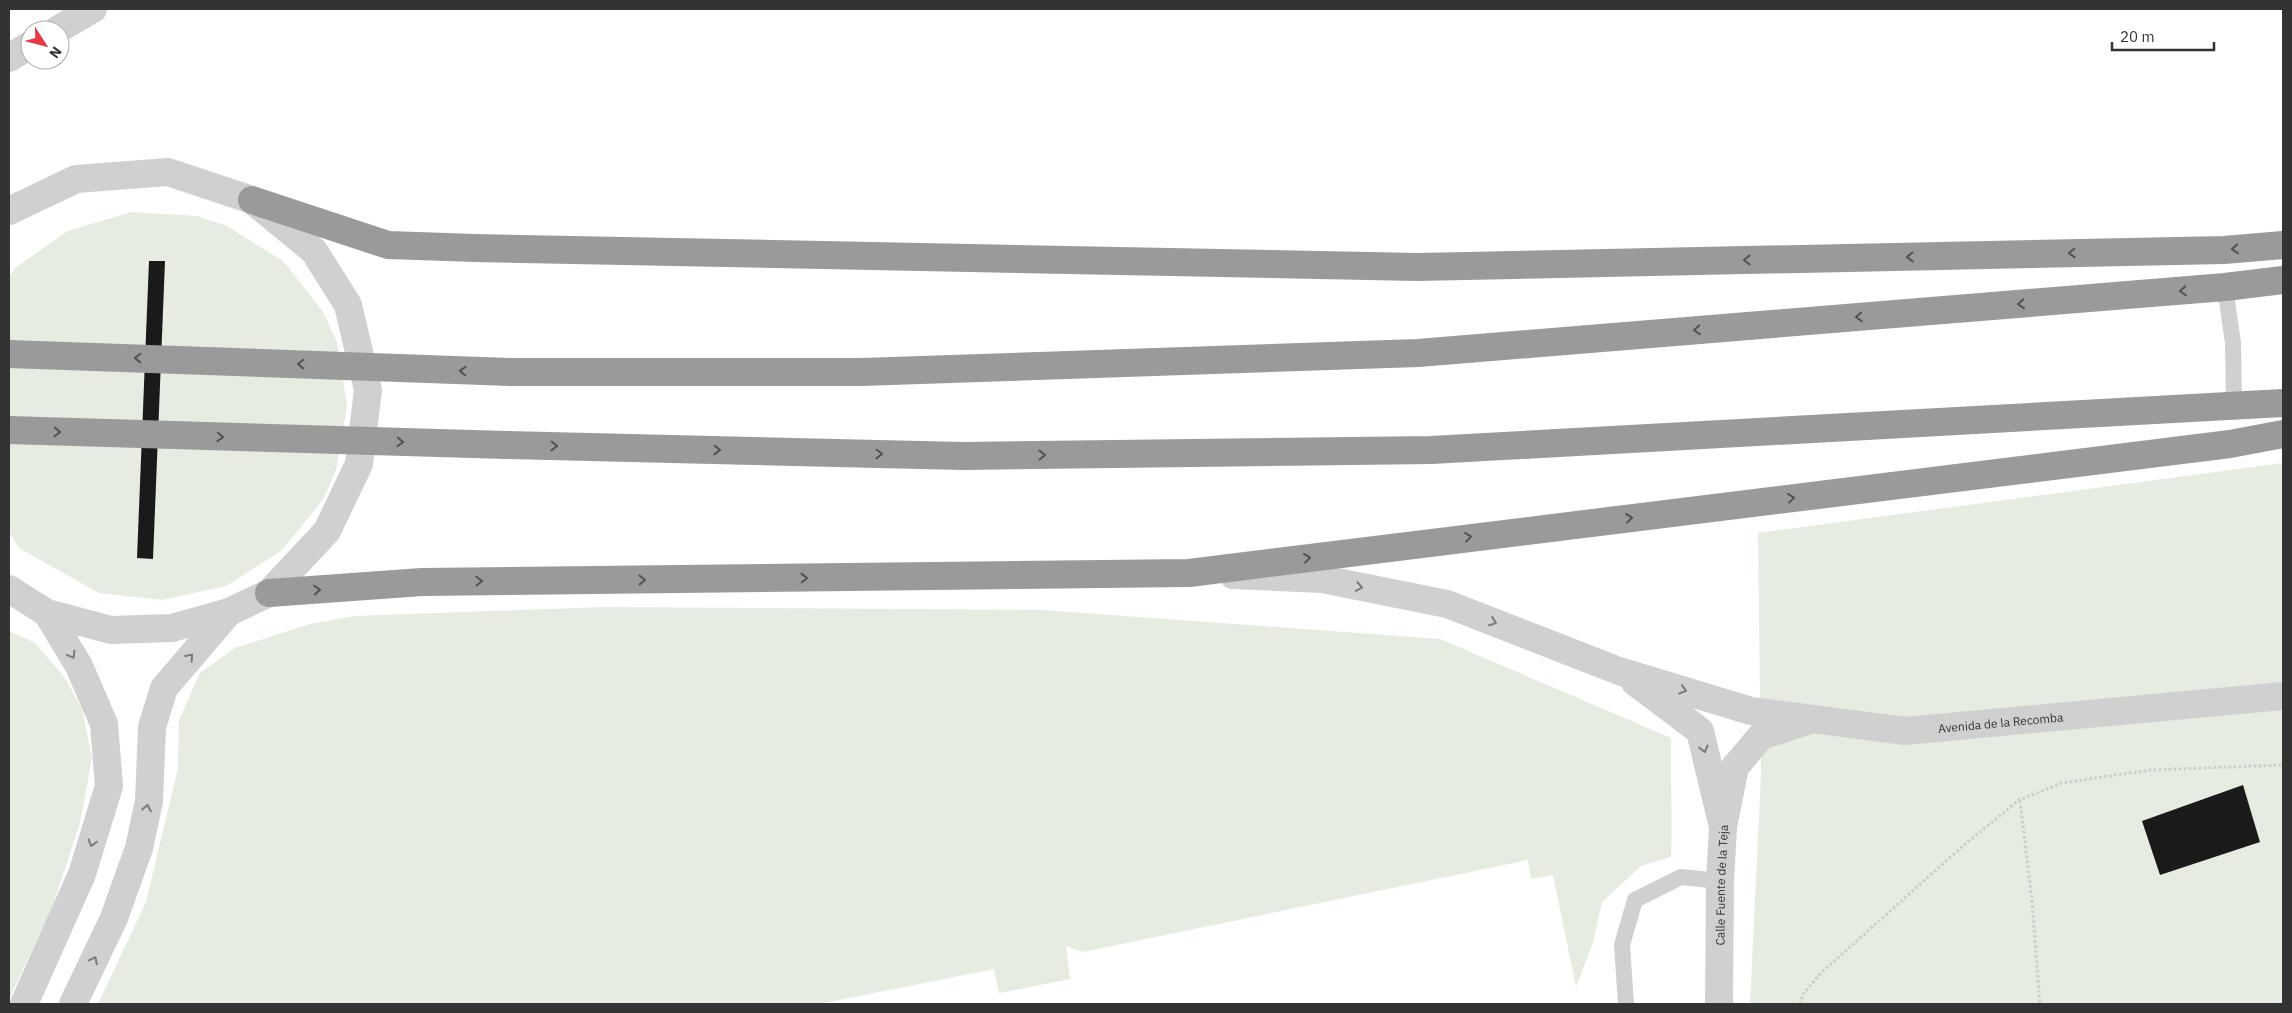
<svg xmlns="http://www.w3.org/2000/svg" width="2292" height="1013" font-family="'IBM Plex Sans',sans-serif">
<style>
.green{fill:#e6ecdf}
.building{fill:#1a1a1a}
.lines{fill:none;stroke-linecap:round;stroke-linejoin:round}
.path{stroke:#cdcdcd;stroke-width:3;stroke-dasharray:2.5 2.5;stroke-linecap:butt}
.service{stroke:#d0d0d0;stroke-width:16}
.minor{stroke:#d0d0d0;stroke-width:28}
.tertiary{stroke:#d0d0d0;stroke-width:28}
.motorway{stroke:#9a9a9a;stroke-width:28}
.motorway-bridge{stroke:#9a9a9a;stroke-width:28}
.oneway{stroke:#525252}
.oneway2{stroke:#7a7a7a}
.labels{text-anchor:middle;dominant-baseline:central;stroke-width:5;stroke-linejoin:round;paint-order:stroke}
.street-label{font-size:12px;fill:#333;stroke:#fff}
</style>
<rect width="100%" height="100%" fill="#fff"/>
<!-- green -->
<g class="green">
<path d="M131 212 197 216 227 226 283 261 323 312 337 342 347 406 336 470 323 500 281 551 226 586 162 600 99 593 19 548 9 532V277L15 268 68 231Z"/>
<path d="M2283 463V1004H1750L1761 776 1758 533Z"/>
<path d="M602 607 1042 610 1440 639 1671 738C1670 778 1673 817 1671 857L1641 866 1602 902 1593 942 1576 987 1553 875 1531 879 1528 860 1083 952 1066 946 1070 979 999 993 994 969 819 1004H98L146 902 178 768 179 720 200 673 235 648 310 624 355 616Z"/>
<path d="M9 631 35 643 65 678 82 709 92 758 80 823 52 908 9 999Z"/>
</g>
<!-- building -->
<g class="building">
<path d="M149 261H165L153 559 137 558Z"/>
<path d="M2243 785 2260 842 2160 875 2142 821Z"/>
</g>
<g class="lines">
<!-- path -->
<g class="path">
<path d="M2020 801 2032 901 2040 1004"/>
<path d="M1800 1004 1803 994 1822 972 1963 846 2019 800 2062 783 2150 770 2283 765"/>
</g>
<!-- service -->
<g class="service">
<path d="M2225 287 2233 343 2234 406"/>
<path d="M1626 1004 1622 945 1635 900 1681 877 1720 881"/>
</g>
<!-- minor -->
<g class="minor">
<path d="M57 30 93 9"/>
<path d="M9 58 30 45"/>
<path d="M1233 575 1322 579 1447 604 1619 671 1751 711 1813 719"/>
<path d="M1635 682 1700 731 1723 827"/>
<path id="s1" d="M1735 767 1761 736 1813 719 1905 731 2283 696"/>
</g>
<!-- tertiary -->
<g class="tertiary">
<path d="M9 211 76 179 168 172 252 200 314 251 348 305 368 390 359 464 327 531 269 593 229 612 172 628 111 630 47 613 9 589"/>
<path d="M24 1004 82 874 109 786 104 724 79 666 47 613"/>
<path d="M73 1004 114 918 139 848 149 801 152 727 164 688 229 612"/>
<path id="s2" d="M1719 1004 1720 881 1723 827 1735 767"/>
</g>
<!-- motorway -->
<g class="motorway">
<path d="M252 200 388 245 475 248 1417 267 2224 250 2283 245"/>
<path d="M512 372H861L1418 353 2225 287 2283 280"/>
<path d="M506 445 963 456 1431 450 2283 403"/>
<path d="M269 593 422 582 1189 573 2230 444 2283 434"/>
</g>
<!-- motorway-bridge -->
<g class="motorway-bridge">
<path d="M9 354 512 372"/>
<path d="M9 430 506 445"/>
</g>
</g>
<!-- one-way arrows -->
<defs><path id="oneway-chevron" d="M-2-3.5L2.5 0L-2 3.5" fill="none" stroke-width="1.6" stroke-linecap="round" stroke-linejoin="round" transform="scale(1.25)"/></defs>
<g class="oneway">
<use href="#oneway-chevron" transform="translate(2235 249) rotate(175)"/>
<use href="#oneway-chevron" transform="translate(2072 253) rotate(179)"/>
<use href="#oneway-chevron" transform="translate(1910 257) rotate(179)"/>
<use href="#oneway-chevron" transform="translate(1747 260) rotate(179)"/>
<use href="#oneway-chevron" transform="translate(2183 291) rotate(175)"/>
<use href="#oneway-chevron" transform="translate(2021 304) rotate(175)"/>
<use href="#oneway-chevron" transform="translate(1859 317) rotate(175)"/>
<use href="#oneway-chevron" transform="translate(1697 330) rotate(175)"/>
<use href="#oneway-chevron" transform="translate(138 358) rotate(-178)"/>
<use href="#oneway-chevron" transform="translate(301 364) rotate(-178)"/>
<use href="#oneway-chevron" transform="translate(463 371) rotate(-178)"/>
<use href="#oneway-chevron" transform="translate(57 432) rotate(2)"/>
<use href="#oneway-chevron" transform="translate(220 437) rotate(2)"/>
<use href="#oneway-chevron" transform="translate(400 442) rotate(2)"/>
<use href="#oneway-chevron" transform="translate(554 446) rotate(1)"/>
<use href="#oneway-chevron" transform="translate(717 450) rotate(1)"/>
<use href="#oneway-chevron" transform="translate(879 454) rotate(1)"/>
<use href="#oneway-chevron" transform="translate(1042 455) rotate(-1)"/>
<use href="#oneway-chevron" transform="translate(1791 498) rotate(-7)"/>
<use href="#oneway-chevron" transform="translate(1629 518) rotate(-7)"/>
<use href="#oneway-chevron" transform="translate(1468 537) rotate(-7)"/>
<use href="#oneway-chevron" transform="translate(1307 558) rotate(-7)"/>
<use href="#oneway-chevron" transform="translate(804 578) rotate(-1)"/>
<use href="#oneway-chevron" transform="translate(642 580) rotate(-1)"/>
<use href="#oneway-chevron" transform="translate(479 581) rotate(-1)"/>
<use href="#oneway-chevron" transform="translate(317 590) rotate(-4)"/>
</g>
<g class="oneway2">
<use href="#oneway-chevron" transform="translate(1359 587) rotate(11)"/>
<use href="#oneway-chevron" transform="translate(1493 622) rotate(21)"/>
<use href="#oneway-chevron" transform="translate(72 655) rotate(59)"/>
<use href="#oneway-chevron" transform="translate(190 657) rotate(-49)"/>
<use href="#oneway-chevron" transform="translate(1683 690) rotate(17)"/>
<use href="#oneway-chevron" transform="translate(1704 749) rotate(76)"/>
<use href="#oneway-chevron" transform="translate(147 808) rotate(-79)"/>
<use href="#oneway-chevron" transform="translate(92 843) rotate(107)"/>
<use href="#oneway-chevron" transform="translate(94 960) rotate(-64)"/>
</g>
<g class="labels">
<!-- street labels -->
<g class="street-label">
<text stroke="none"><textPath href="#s1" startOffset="284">Avenida de la Recomba</textPath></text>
<text stroke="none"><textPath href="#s2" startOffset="119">Calle Fuente de la Teja</textPath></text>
</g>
</g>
<!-- border -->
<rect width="2292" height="1013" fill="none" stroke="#333333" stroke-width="20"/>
<!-- north arrow -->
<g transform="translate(45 45) rotate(126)"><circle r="24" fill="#ffffff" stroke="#adadad"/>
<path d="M0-4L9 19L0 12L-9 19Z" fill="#e63946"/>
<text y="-8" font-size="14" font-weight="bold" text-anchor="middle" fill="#333333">N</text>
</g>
<!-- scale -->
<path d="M2112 42v8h102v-8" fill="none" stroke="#333333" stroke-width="2.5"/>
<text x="2120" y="42" font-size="15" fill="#333333" stroke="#ffffff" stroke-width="4" paint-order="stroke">20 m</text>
</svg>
